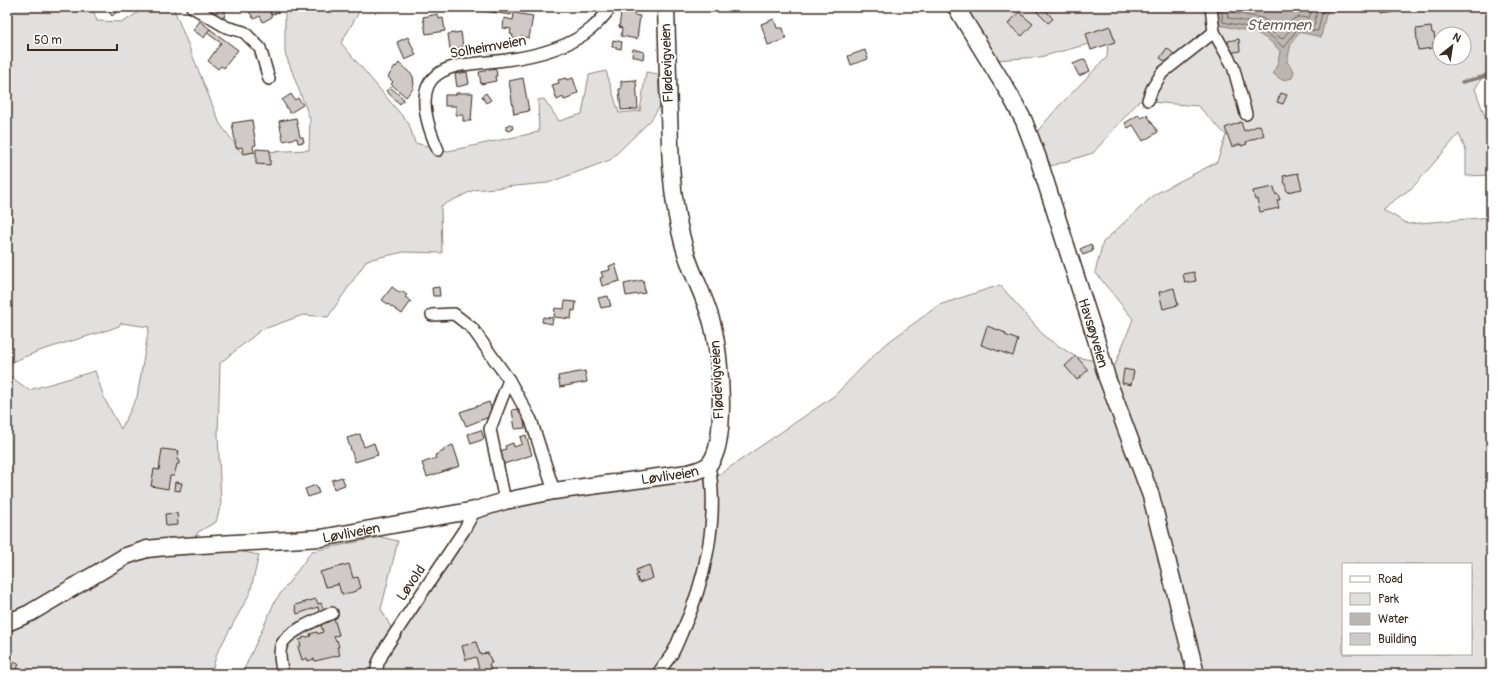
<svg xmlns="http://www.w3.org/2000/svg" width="1498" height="681" font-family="Pangolin,sans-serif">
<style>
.green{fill:#e2e0de;stroke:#8e857e;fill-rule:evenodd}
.water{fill:#bcb6b3;stroke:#887e77}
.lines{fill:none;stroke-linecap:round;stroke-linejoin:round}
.shore{stroke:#6f625a;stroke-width:1}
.stream{stroke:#887e77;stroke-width:3.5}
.building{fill:#cfcac7;stroke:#3b2a1e}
.street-casing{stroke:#3b2a1e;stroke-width:14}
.secondary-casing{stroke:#3b2a1e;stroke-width:19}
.street{stroke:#fff;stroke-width:11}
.secondary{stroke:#fff;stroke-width:16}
.labels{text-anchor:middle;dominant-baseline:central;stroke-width:4;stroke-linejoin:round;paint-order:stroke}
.street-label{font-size:14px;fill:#3b2a1e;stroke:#fff}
.water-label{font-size:15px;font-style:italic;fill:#685b52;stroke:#fff}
</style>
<rect width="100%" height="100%" fill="#fff"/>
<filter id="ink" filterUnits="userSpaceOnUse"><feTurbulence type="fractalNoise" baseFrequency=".025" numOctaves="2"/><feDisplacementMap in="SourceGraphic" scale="8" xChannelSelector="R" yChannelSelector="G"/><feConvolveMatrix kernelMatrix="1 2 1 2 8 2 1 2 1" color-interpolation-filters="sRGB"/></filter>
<g filter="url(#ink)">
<!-- green -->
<g class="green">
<path d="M7 7H92L97 21 123 22 147 7H173L220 124 242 153 309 150 310 119 285 53V7H362L341 43 409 124 415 143 448 151 539 132 538 100 544 99 559 121 582 114 589 75 606 71 619 113 640 111 646 72 658 74 660 106 651 120 610 160 548 183 474 190 441 206 442 253 404 252 367 260 328 317 303 315 261 330 220 363 218 434 221 504 216 522 198 532 191 548 228 549 259 555 250 593 217 653 211 674H7V374L29 390 95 371 105 400 121 429 137 397 149 327 121 323 119 326 108 330 39 351 7 364Z"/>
<path d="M958 7H1491V72L1484 74 1475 89 1491 133V175L1466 176V151L1459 134 1413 187 1382 209 1408 224 1491 217V674H242L275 601 312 551 381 537 398 541 381 609 393 631 472 514 651 479 720 474 834 396 883 346 939 305 1000 285 1045 337 1076 357 1115 365 1133 319 1095 272 1103 242 1155 194 1217 162 1226 135 1198 106 1139 101 1093 153 1051 166 1035 134 1059 106 1107 57 1108 39 1040 57 996 60ZM1440 34H1464V58H1440ZM1343 564H1471V654H1343Z"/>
</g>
<!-- water -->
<path class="water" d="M1218 7H1334L1326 14 1321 37 1299 32 1291 44 1287 62 1294 71 1292 78C1284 81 1279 80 1273 73L1278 63 1280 51 1270 41 1257 33 1219 25Z"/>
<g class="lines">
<!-- shore -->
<g class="shore">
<path d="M1221 7 1223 22 1258 29 1272 37 1284 48 1297 29 1318 31 1322 13 1328 7"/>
<path d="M1227 7 1228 18 1260 24 1282 39 1295 24 1300 23 1314 26 1317 11 1320 7"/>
<path d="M1233 7 1234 13 1262 18 1281 30 1293 19 1299 17 1309 18 1313 7"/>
</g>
<!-- stream -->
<path class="stream" d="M1462 82 1491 75"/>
</g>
<!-- building -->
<g class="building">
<path d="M112 7H123L112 16 108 10Z"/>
<path d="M213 7H226L224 18 212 17Z"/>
<path d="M246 7H267L272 17 263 22 260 16 254 19Z"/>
<path d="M272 7H277L280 11 272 15 269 9Z"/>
<path d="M470 7H513L511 15 470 9Z"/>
<path d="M625 7 635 8 634 15 640 16 637 39 621 36 622 28 619 27 621 13H624Z"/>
<path d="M1041 7H1043L1053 19 1048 23 1036 11Z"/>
<path d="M1381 7H1394L1395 12 1382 14Z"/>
<path d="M1019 12 1033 24 1022 36 1008 24Z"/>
<path d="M514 13 533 16 529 38 521 36V39L512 38 513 35 510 34 511 29 503 28 504 18 513 20Z"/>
<path d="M438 14 439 19 443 18 445 31 426 34 423 17Z"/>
<path d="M774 19 777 28H783L786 39 768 45 761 24Z"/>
<path d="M200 21 210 29 204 38 193 30Z"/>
<path d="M1110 26 1115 42 1091 50 1086 34Z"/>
<path d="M1431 27 1432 33H1434L1435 42H1433V48L1418 50 1416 29Z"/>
<path d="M210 29 238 50 224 68 221 66 218 69 208 61 221 43 207 33Z"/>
<path d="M461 32 463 47 450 49 448 34Z"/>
<path d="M408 37 416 55 405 60 397 42Z"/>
<path d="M1239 39 1240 51 1229 53 1228 41Z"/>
<path d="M613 40 622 42 621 49 612 47Z"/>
<path d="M1167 48 1174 54 1168 63 1160 58Z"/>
<path d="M633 49 644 52 643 59 632 56Z"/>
<path d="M865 50 868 59 851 65 848 56Z"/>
<path d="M1085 59 1090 71 1079 76 1073 64Z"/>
<path d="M399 63 413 76 414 85 412 86 414 87 406 97 391 84 393 82 388 77 395 66 396 67Z"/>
<path d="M496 69 497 76H495L496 81 481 84 479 72Z"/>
<path d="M467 72 469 84 457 87 455 74Z"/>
<path d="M523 78 529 111 514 114 509 81Z"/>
<path d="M566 78 567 80 573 78 578 93 572 95 573 97 564 100 563 97 557 100 552 85 559 83 558 80Z"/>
<path d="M636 80 638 109 621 110 619 89H621V81Z"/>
<path d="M390 87 404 99 400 104 386 91Z"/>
<path d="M456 93H473L471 121H463V115H456V106H445V95H456Z"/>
<path d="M486 93 491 100 486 103 482 96Z"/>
<path d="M1281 93 1287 95 1283 104 1277 102Z"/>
<path d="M291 94 295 100 298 98 303 105 290 113 282 100Z"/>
<path d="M1138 115 1141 118 1147 115 1158 132 1143 141 1133 125 1128 128 1125 123Z"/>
<path d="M296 118 300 137H303L304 142 298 143 297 138 283 141 279 121Z"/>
<path d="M252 120 256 145 253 146 254 152 243 154 242 147 236 148 232 123Z"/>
<path d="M1241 122 1244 131 1260 125 1264 135 1246 142 1247 144 1241 146V144L1232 147 1225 128Z"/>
<path d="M509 124 512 125 513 129 510 131 506 130V126Z"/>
<path d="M256 149 270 150V165L256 164Z"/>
<path d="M1298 173 1302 189 1287 192 1283 176Z"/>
<path d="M1274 187 1276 195 1278 194 1280 200H1277L1279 208 1260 212 1257 199 1255 200 1253 191Z"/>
<path d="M1091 244 1093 251 1083 255 1080 249Z"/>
<path d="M615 264 620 281 602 286 600 278 603 277 601 272 610 270 609 266Z"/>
<path d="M1194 272 1196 281 1185 283 1183 274Z"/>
<path d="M643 280 645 293 626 296 624 284Z"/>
<path d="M392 287 400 293 401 291 407 295 405 297 411 301 402 314 382 300Z"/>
<path d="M439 287 440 296H433L432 288Z"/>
<path d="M1174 288 1178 305 1163 309 1159 292Z"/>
<path d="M608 296 611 306 601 308 598 298Z"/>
<path d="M565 301 576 302 575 311 572 310 571 319 554 317 555 308 564 309Z"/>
<path d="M543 317 553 318 552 324 542 322Z"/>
<path d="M987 326 1006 333 1005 335 1018 340 1013 356 981 345Z"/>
<path d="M1076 356 1088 370 1077 380 1065 366Z"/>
<path d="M1124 369 1134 371 1131 385 1122 383Z"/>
<path d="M585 371 587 382 560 387 558 376Z"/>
<path d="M489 402 494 415 466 426 460 412Z"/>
<path d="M522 408 525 428 515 429 512 410Z"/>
<path d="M481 430 484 439 471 444 468 434Z"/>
<path d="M360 434 364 447 374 443 378 455 355 462 347 438Z"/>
<path d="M526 435 532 455 504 464 500 451 506 449 505 446 513 443 514 447 522 444 520 437Z"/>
<path d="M453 445 460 466 427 477 422 463 436 458 435 455 444 451 443 449Z"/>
<path d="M162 449 179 451 177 460 179 461V464H177L174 476H170L168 489 151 486 154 469 159 470Z"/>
<path d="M342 477 345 485 334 489 332 480Z"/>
<path d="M175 482 182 483 180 491 174 490Z"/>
<path d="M316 485 319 493 308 497 305 489Z"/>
<path d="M177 513 178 525 166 526 165 514Z"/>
<path d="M349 564 353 578 358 577 361 588 356 590V591L343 595V593H341L338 583 337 585 326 587 325 584H324L320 572Z"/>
<path d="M649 565 653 578 639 583 636 575 638 574 636 570Z"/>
<path d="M316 599 318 604 321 603 324 611 319 612 318 607 297 614 295 605Z"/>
<path d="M334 618 339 635 334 636 336 641 337 640 339 647H337L340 655 315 661 314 659 308 661 307 658 302 660 298 647 301 646 299 640 303 639 302 638 311 636 310 634 317 632 318 634 323 632 320 622Z"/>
<path d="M476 642 480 654 488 653 492 663 489 664 492 674H478L476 670 479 669 476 657 466 660 462 646Z"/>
<path d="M7 660 19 664 16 672 18 673 17 674H7Z"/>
</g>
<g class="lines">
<defs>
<g id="street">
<path d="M192 7 226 27 244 32 260 48 269 79"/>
<path d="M1211 7 1214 32 1233 66 1246 114"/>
<path d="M1148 100 1152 89 1162 73 1214 32"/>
<path d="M438 150C429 130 414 90 438 74 452 64 471 64 488 62 521 59 565 51 591 29 598 23 605 15 611 7"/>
<path d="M432 315 454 314 472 328 509 380 531 420 554 491"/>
<path d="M505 501 490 429 509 380"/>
<path d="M283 674C281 666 278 652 282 644 288 631 319 619 332 613"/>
<path d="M376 674 378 663 386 647 464 530 475 510"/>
<path d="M658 674C662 667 667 661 672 654 676 647 679 639 682 632 705 582 719 519 709 465"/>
</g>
<g id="secondary">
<path id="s1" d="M956 7 1010 95 1024 121 1038 158 1096 339 1107 378 1151 496 1196 674"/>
<path id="s2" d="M7 623 30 613 126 556 147 549 166 547 321 538 475 510 505 501 554 491 688 473C695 471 705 469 710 463 728 441 720 355 713 327 708 305 698 286 690 265 682 243 677 220 674 197 670 169 670 141 669 113 668 77 667 42 666 7"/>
</g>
</defs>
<!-- street casing -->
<use href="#street" class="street-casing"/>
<!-- secondary casing -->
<use href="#secondary" class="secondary-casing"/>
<!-- street -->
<use href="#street" class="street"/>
<!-- secondary -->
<use href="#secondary" class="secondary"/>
</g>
</g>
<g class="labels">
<!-- street labels -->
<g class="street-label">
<text transform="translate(488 47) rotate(-10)">Solheimveien</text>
<text transform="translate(667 63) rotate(-92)">Flødevigveien</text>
<text stroke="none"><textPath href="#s1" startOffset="356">Havsøyveien</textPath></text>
<text transform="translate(717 380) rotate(-93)">Flødevigveien</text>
<text stroke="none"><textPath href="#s2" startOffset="688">Løvliveien</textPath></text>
<text stroke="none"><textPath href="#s2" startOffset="364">Løvliveien</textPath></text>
<text transform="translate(411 583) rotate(-56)">Løvold</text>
</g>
<!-- water labels -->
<g class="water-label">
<text x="1279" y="25">Stemmen</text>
</g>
</g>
<!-- margin -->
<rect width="1498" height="681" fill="none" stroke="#fff" stroke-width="24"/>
<rect x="12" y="12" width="1474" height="657" fill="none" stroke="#3b2a1e" stroke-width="1.5" filter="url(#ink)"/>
<!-- legend -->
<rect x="1342" y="563" width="130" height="92" fill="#ffffff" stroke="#b1aaa5"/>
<rect x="1350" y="576" width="20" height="6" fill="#ffffff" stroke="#b1aaa5"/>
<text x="1378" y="583" font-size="12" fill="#3b2a1e">Road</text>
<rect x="1350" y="593" width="20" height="12" fill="#e2e0de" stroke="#b1aaa5"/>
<text x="1378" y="603" font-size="12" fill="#3b2a1e">Park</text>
<rect x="1350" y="613" width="20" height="12" fill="#bcb6b3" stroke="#b1aaa5"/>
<text x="1378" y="623" font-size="12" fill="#3b2a1e">Water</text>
<rect x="1350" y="633" width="20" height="12" fill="#cfcac7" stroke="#b1aaa5"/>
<text x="1378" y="643" font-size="12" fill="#3b2a1e">Building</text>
<!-- north arrow -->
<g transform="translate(1452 46) rotate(30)"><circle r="19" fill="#ffffff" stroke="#b1aaa5"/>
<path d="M0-3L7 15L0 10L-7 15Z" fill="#3b2a1e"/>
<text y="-6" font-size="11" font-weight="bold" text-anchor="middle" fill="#3b2a1e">N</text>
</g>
<!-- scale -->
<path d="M28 44v6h89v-6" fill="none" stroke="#3b2a1e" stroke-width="2"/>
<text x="34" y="44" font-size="12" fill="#3b2a1e" stroke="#ffffff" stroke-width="3" paint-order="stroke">50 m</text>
</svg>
